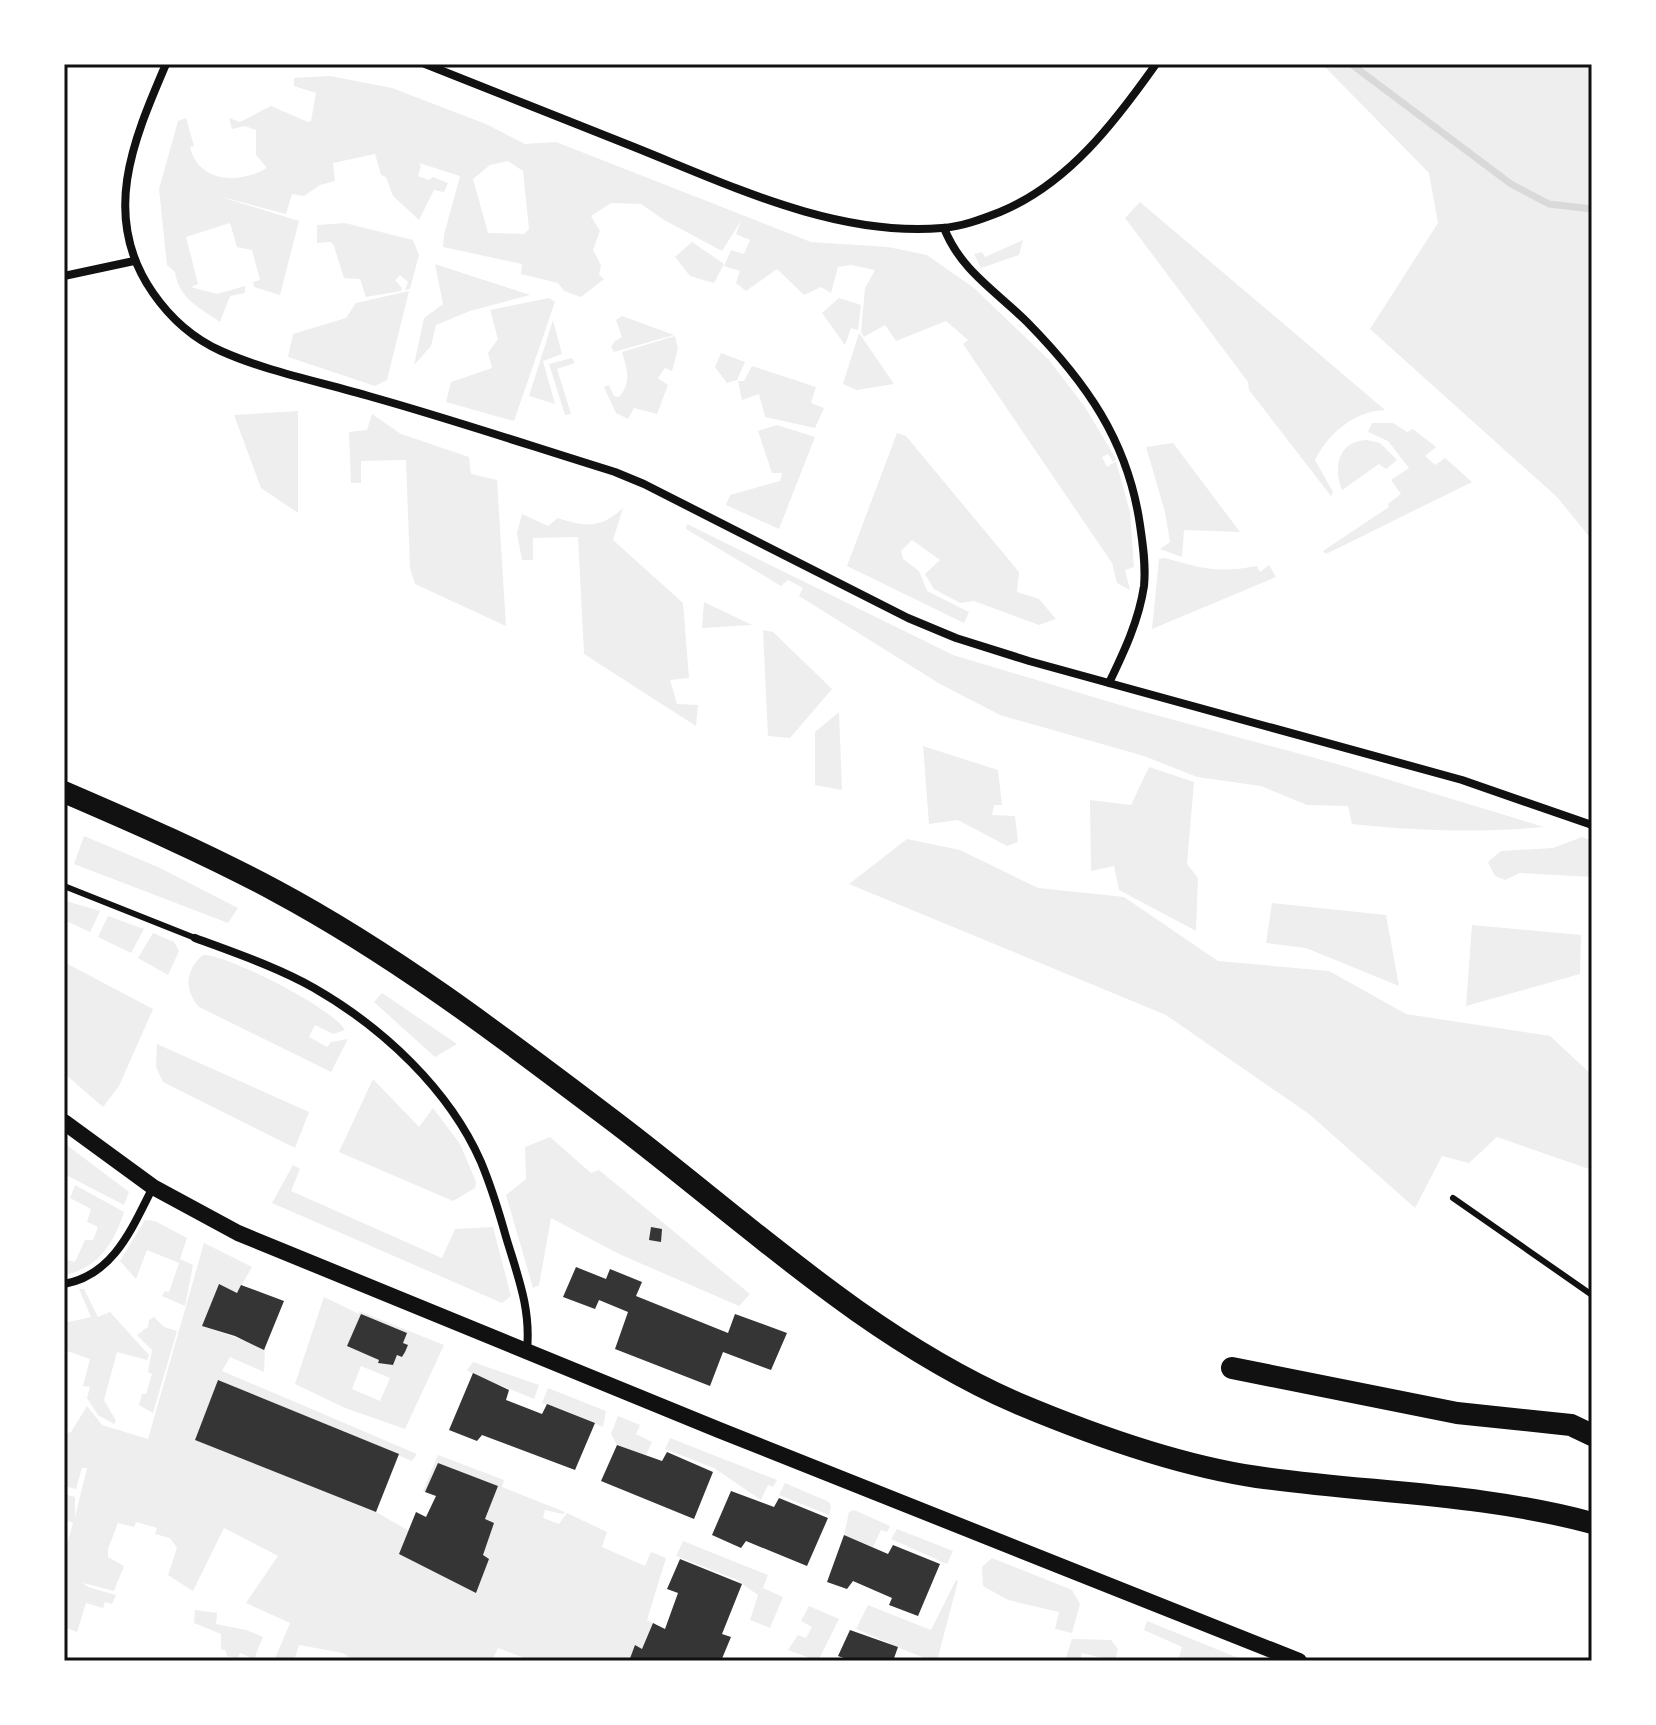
<svg xmlns="http://www.w3.org/2000/svg" width="1656" height="1725" font-family="'Noto Sans',sans-serif">
<style>
.green{fill:#eee;fill-rule:evenodd}
.lines{fill:none;stroke-linecap:round;stroke-linejoin:round}
.stream{stroke:#d9d9d9;stroke-width:7}
.building{fill:#353535}
.service{stroke:#111;stroke-width:6}
.minor{stroke:#111;stroke-width:8}
.secondary{stroke:#111;stroke-width:16}
.trunk{stroke:#111;stroke-width:22}
.neatline{fill:none;stroke:#111;stroke-width:3}
</style>
<rect width="100%" height="100%" fill="#fff"/>
<!-- green -->
<g class="green">
<path d="M1322 64H1592V540L1557 497 1370 329 1438 223 1429 173Z"/>
<path d="M330 76 392 88 486 124 525 144 556 142 811 242 888 247 927 255 974 288 1049 360 1085 407 1116 459 1113 462 1108 454 1102 457 1107 467 1116 461 1130 512 1134 567 1125 570 1130 590 1117 583 1112 563 963 344 968 340 946 321 896 341 885 325 864 337 861 332 865 288 875 270 851 265 838 267 831 293 821 287 804 295 777 269 746 291 736 283 740 271 724 266 731 250 744 254 750 240 736 234 741 221 722 251 664 220 641 204 611 203 591 216 600 231 593 250 601 265 599 275 604 279 581 297 564 291 558 283 521 274 522 264 443 247 444 235 460 176 419 163 421 166 418 176 429 180 433 177 448 183 444 192 434 190 419 220 393 196 386 177 381 175 375 154 333 163 335 181 320 185 304 196 292 194 286 214 218 196 299 221 280 295 254 287 253 282 260 280 252 250 237 247 230 223 186 237 198 284 191 287 217 294 245 286V293L230 296 220 322C199 307 179 299 175 272L167 265 159 189 178 121 186 118 194 146 190 147C199 183 239 184 267 168L256 155V130L245 126 232 129 229 118 240 122 271 106 308 122 311 121 316 93 294 86V78ZM508 161 523 171 529 229 524 234 488 233 473 179 490 165Z"/>
<path d="M1140 202 1385 410C1354 411 1328 434 1315 460L1333 492 1331 496 1249 390 1248 382 1125 218Z"/>
<path d="M345 223 413 240 419 255 410 289 405 290 408 282 400 275 395 280 402 288 401 291 366 297 360 279 344 278 334 246 331 242 317 243V225Z"/>
<path d="M1023 240 1019 255 981 268 974 254 982 252 985 257Z"/>
<path d="M692 242 724 264 714 283 690 276 675 257Z"/>
<path d="M435 264 530 295 470 311 436 325 431 346 414 365 424 318 443 304Z"/>
<path d="M409 291 387 380 375 386 288 357 293 334 346 318 356 303Z"/>
<path d="M549 298 555 302 514 421 446 402 451 382 492 368 488 353 498 339 490 310Z"/>
<path d="M839 298 861 305 858 330 851 328 845 345 822 313Z"/>
<path d="M622 316 674 335 614 352 611 347 615 341 622 337 616 320Z"/>
<path d="M553 320 562 354 543 361 555 404 529 396Z"/>
<path d="M859 333 894 384 857 390 843 384Z"/>
<path d="M675 336 678 349 672 371 665 368 658 378 668 385 657 414 634 408 628 419 616 413 604 387 609 385 614 396 619 397C632 383 627 369 622 352Z"/>
<path d="M721 353 745 362 737 380 727 383 715 367Z"/>
<path d="M572 358 575 363 557 369 571 414 565 415 549 364Z"/>
<path d="M752 366 816 387 811 403 824 408 815 428 765 417 759 394 742 400 738 381H744Z"/>
<path d="M298 411V513L261 488 234 415Z"/>
<path d="M372 414 401 434 469 457 471 474 497 480 506 626 415 584 410 568 406 460 361 461V483H351L349 432 367 430Z"/>
<path d="M1372 423H1393L1407 432 1413 429 1436 447 1425 456 1435 465 1445 458 1472 482 1326 554 1323 551 1389 507 1388 504 1401 494 1391 480 1409 468 1388 441 1368 432Z"/>
<path d="M777 425 815 437 779 529 726 505 730 495 780 481 782 473H772L758 431Z"/>
<path d="M897 433 906 436 1019 572 1017 592 1039 599 1056 619 1039 625 974 601 960 603 934 589 925 574 940 560 912 540 901 551 903 559 919 571 927 591 969 612 964 623 847 566Z"/>
<path d="M1367 440 1380 443 1397 460 1386 469 1379 464 1342 490C1333 467 1338 441 1367 440Z"/>
<path d="M1173 443 1240 532 1184 530 1182 557 1160 549 1170 542 1165 512 1146 447Z"/>
<path d="M623 508 613 540 683 603 689 678 670 680 677 704 698 705 696 726 584 654 578 537 533 538V560H522L517 533 522 514 548 526 558 518C586 527 600 529 623 508Z"/>
<path d="M687 524 953 655 1130 708 1337 764 1544 827C1477 833 1418 831 1352 824L1348 806 1307 805 1261 786 1197 777 1144 756 1000 715 940 684 799 596 803 588 788 580 781 586 686 529Z"/>
<path d="M1165 558C1203 569 1218 573 1257 566L1260 572 1269 565 1276 577 1152 629 1159 559Z"/>
<path d="M704 602 752 625 702 628Z"/>
<path d="M763 630 773 632 832 689 790 738 768 736Z"/>
<path d="M839 712 842 790 815 785V732Z"/>
<path d="M923 746 998 770 1002 805H994L992 815 1015 816 1018 842 1007 846 958 820 929 824Z"/>
<path d="M1149 767 1194 782 1187 864 1198 878 1196 931 1119 890 1114 866 1091 871 1090 800 1131 805Z"/>
<path d="M84 836 158 867 238 908 228 923 74 864Z"/>
<path d="M1582 837 1592 841V877L1520 873 1505 880 1495 876 1488 862 1501 851 1553 848Z"/>
<path d="M907 839 960 850 1038 888 1124 897 1218 961 1329 971 1406 1014 1550 1036 1592 1075V1170L1497 1137 1469 1163 1442 1156 1415 1208 1309 1114 1166 1015 849 884Z"/>
<path d="M66 901 100 911 90 932 64 920Z"/>
<path d="M1272 903 1386 915 1399 986 1306 948 1266 943Z"/>
<path d="M108 916 144 929 131 953 98 937Z"/>
<path d="M1472 925 1581 935 1580 974 1466 1006Z"/>
<path d="M153 933 174 942 179 951 168 975 138 958Z"/>
<path d="M203 955C227 954 334 1009 345 1030L333 1034 315 1025 309 1037 327 1047 331 1042 348 1039 331 1072 199 1007C184 990 185 970 203 955Z"/>
<path d="M64 962 153 1009 119 1086 103 1107 64 1073Z"/>
<path d="M382 993 457 1044 435 1057 374 1002Z"/>
<path d="M157 1044 309 1112 295 1148 163 1082 156 1067Z"/>
<path d="M373 1079 419 1127 433 1108 460 1144 476 1182 475 1188 453 1201 339 1152Z"/>
<path d="M550 1137 591 1173 599 1170 750 1294 739 1306 619 1254 551 1218 539 1285 533 1288 506 1195 526 1179 525 1147Z"/>
<path d="M64 1143 129 1192 124 1205 64 1174Z"/>
<path d="M293 1165 300 1169 291 1191 442 1258 455 1229 493 1227 511 1296 502 1303 272 1203Z"/>
<path d="M75 1185 124 1212C114 1243 98 1269 64 1275V1259L75 1262 85 1240H93L98 1227 87 1222 91 1209 70 1198Z"/>
<path d="M145 1220 155 1221 187 1238 180 1259 193 1265 185 1306 162 1296 165 1291 169 1292 179 1263 147 1250 136 1279 120 1261Z"/>
<path d="M204 1243 252 1267 237 1293 219 1285 203 1326 265 1348 264 1372 230 1357 222 1371 417 1454 412 1461 218 1380 195 1440 376 1512 409 1531 483 1555 485 1519 498 1486 439 1464 425 1492 423 1491 438 1455 504 1480 502 1487 565 1512 563 1514 545 1510 543 1518 559 1524 567 1513 607 1532 602 1547 645 1566 651 1552 666 1558 647 1620 653 1623 642 1649 635 1646 629 1661 584 1659 582 1661H532L498 1648 492 1661H354L343 1653 299 1645 294 1661H274L290 1623 246 1603 278 1556 224 1528 193 1591 168 1575 177 1548 170 1538 155 1534 157 1528 136 1522 134 1527 118 1523 108 1549V1557L124 1566 114 1591 83 1583 88 1587 116 1595 112 1604 105 1602 103 1608 86 1603 77 1632 64 1627V1555L73 1523 64 1519V1494L75 1497V1517L87 1468H82L76 1489 64 1486V1434L71 1432 87 1406 102 1425 148 1439Z"/>
<path d="M79 1289H84L98 1317 110 1312 149 1355 147 1360 117 1352 104 1400 116 1421 114 1424 98 1415 87 1398 90 1387 83 1386 90 1359 64 1350V1323L91 1317Z"/>
<path d="M324 1297 359 1314V1311L444 1345 405 1429 345 1408 295 1384ZM361 1315 406 1334 403 1343 407 1345 403 1357 397 1355 393 1365 378 1363 379 1360 348 1346ZM361 1366 390 1378 380 1401 352 1389Z"/>
<path d="M154 1317 164 1327 177 1331 153 1413 139 1405 142 1394H146L152 1374 148 1372 152 1350 137 1335 148 1327 149 1320Z"/>
<path d="M473 1362 539 1385 534 1399 473 1374 467 1370Z"/>
<path d="M548 1388 606 1411 603 1427 542 1403Z"/>
<path d="M618 1416 640 1425 636 1434 652 1442 646 1455 617 1445 611 1434Z"/>
<path d="M670 1438 777 1480 773 1487 768 1485 761 1500 714 1468 665 1449Z"/>
<path d="M785 1483 829 1502 831 1506 829 1515 779 1495Z"/>
<path d="M854 1510 890 1526 887 1532 881 1530 873 1547 844 1535 849 1512Z"/>
<path d="M897 1529 953 1551 947 1564 891 1539Z"/>
<path d="M683 1541 768 1575 763 1588 783 1597 770 1628 750 1620 758 1595 735 1579 676 1556Z"/>
<path d="M992 1558 1072 1590 1080 1604 1072 1633 1055 1629 1059 1612 1008 1600 983 1586 982 1567Z"/>
<path d="M956 1580 958 1581 937 1661C926 1661 872 1635 856 1629L868 1605 931 1630Z"/>
<path d="M809 1606 839 1619 818 1661 788 1650 798 1635 806 1638 812 1627 801 1621Z"/>
<path d="M195 1610 217 1613 216 1624 246 1630 263 1637 254 1659 240 1653 238 1658 227 1656 226 1651 221 1649V1634L194 1623Z"/>
<path d="M1147 1621 1246 1661H1178L1182 1647 1144 1630Z"/>
<path d="M1072 1639 1111 1640 1118 1649 1115 1661 1082 1653 1080 1661H1065Z"/>
</g>
<g class="lines">
<!-- stream -->
<path class="stream" d="M1351 64 1511 184 1549 204 1592 209"/>
</g>
<!-- building -->
<g class="building">
<path d="M651 1227 662 1229 661 1242 649 1240Z"/>
<path d="M576 1267 606 1279 610 1269 642 1282 636 1296 728 1333 735 1314 787 1333 771 1370 723 1352 710 1386 615 1349 628 1312 599 1300 595 1309 563 1297Z"/>
<path d="M219 1284 237 1293 241 1285 284 1301 264 1350 235 1336 202 1326Z"/>
<path d="M361 1314 407 1333 403 1343 408 1345 405 1352 402 1357 397 1355 393 1365 378 1363 379 1360 347 1346Z"/>
<path d="M473 1373 509 1390 506 1400 542 1414 547 1404 595 1423 575 1470 482 1435 477 1441 449 1430Z"/>
<path d="M218 1380 399 1454 376 1512 195 1440Z"/>
<path d="M617 1445 662 1461 667 1452 713 1472 694 1519 601 1481Z"/>
<path d="M438 1463 498 1486 485 1519 494 1523 483 1555 489 1559 476 1593 399 1554 416 1512 426 1517 436 1496 425 1492Z"/>
<path d="M731 1491 774 1507 779 1498 828 1518 807 1566 746 1541 741 1548 712 1535Z"/>
<path d="M844 1535 888 1554 893 1545 940 1564 918 1616 889 1605 892 1598 853 1581 847 1589 827 1582Z"/>
<path d="M680 1559 742 1584 722 1634 731 1637 721 1661H629L635 1645 642 1649 653 1623 665 1629 678 1593 667 1589Z"/>
<path d="M850 1630 898 1647 893 1661H852L838 1656Z"/>
</g>
<g class="lines">
<!-- service -->
<g class="service">
<path d="M64 886 195 938"/>
<path d="M1453 1198 1592 1295"/>
</g>
<!-- minor -->
<g class="minor">
<path d="M166 64C133 141 100 217 153 293 171 319 192 338 221 351 268 372 322 382 372 397 454 420 534 447 615 472L644 484 908 618 956 638 1029 661 1462 780 1592 825"/>
<path d="M425 64C495 92 564 119 634 147 729 185 836 237 942 228 961 227 982 219 1000 212 1068 184 1115 122 1156 64"/>
<path d="M944 228C961 271 996 291 1027 322 1086 382 1128 441 1140 525 1143 545 1146 566 1144 586 1139 620 1124 652 1109 683"/>
<path d="M64 276 134 261"/>
<path d="M195 938C235 953 277 967 314 988 382 1027 449 1089 481 1162 491 1186 499 1212 506 1237 518 1277 531 1309 527 1350"/>
<path d="M64 1284C114 1275 132 1228 153 1187"/>
</g>
<!-- secondary -->
<path class="secondary" d="M64 1122 153 1187 238 1233 719 1430 1299 1661"/>
<!-- trunk -->
<g class="trunk">
<path d="M64 792C136 823 207 854 276 891 399 957 509 1042 620 1126 747 1223 868 1338 1017 1403 1093 1435 1176 1465 1257 1477 1369 1493 1482 1493 1592 1523"/>
<path d="M1232 1368 1457 1413 1571 1425 1592 1435"/>
</g>
</g>
<!-- border -->
<rect width="1656" height="1725" fill="none" stroke="#ffffff" stroke-width="132"/>
<rect x="66" y="66" width="1524" height="1593" class="neatline"/>
</svg>
